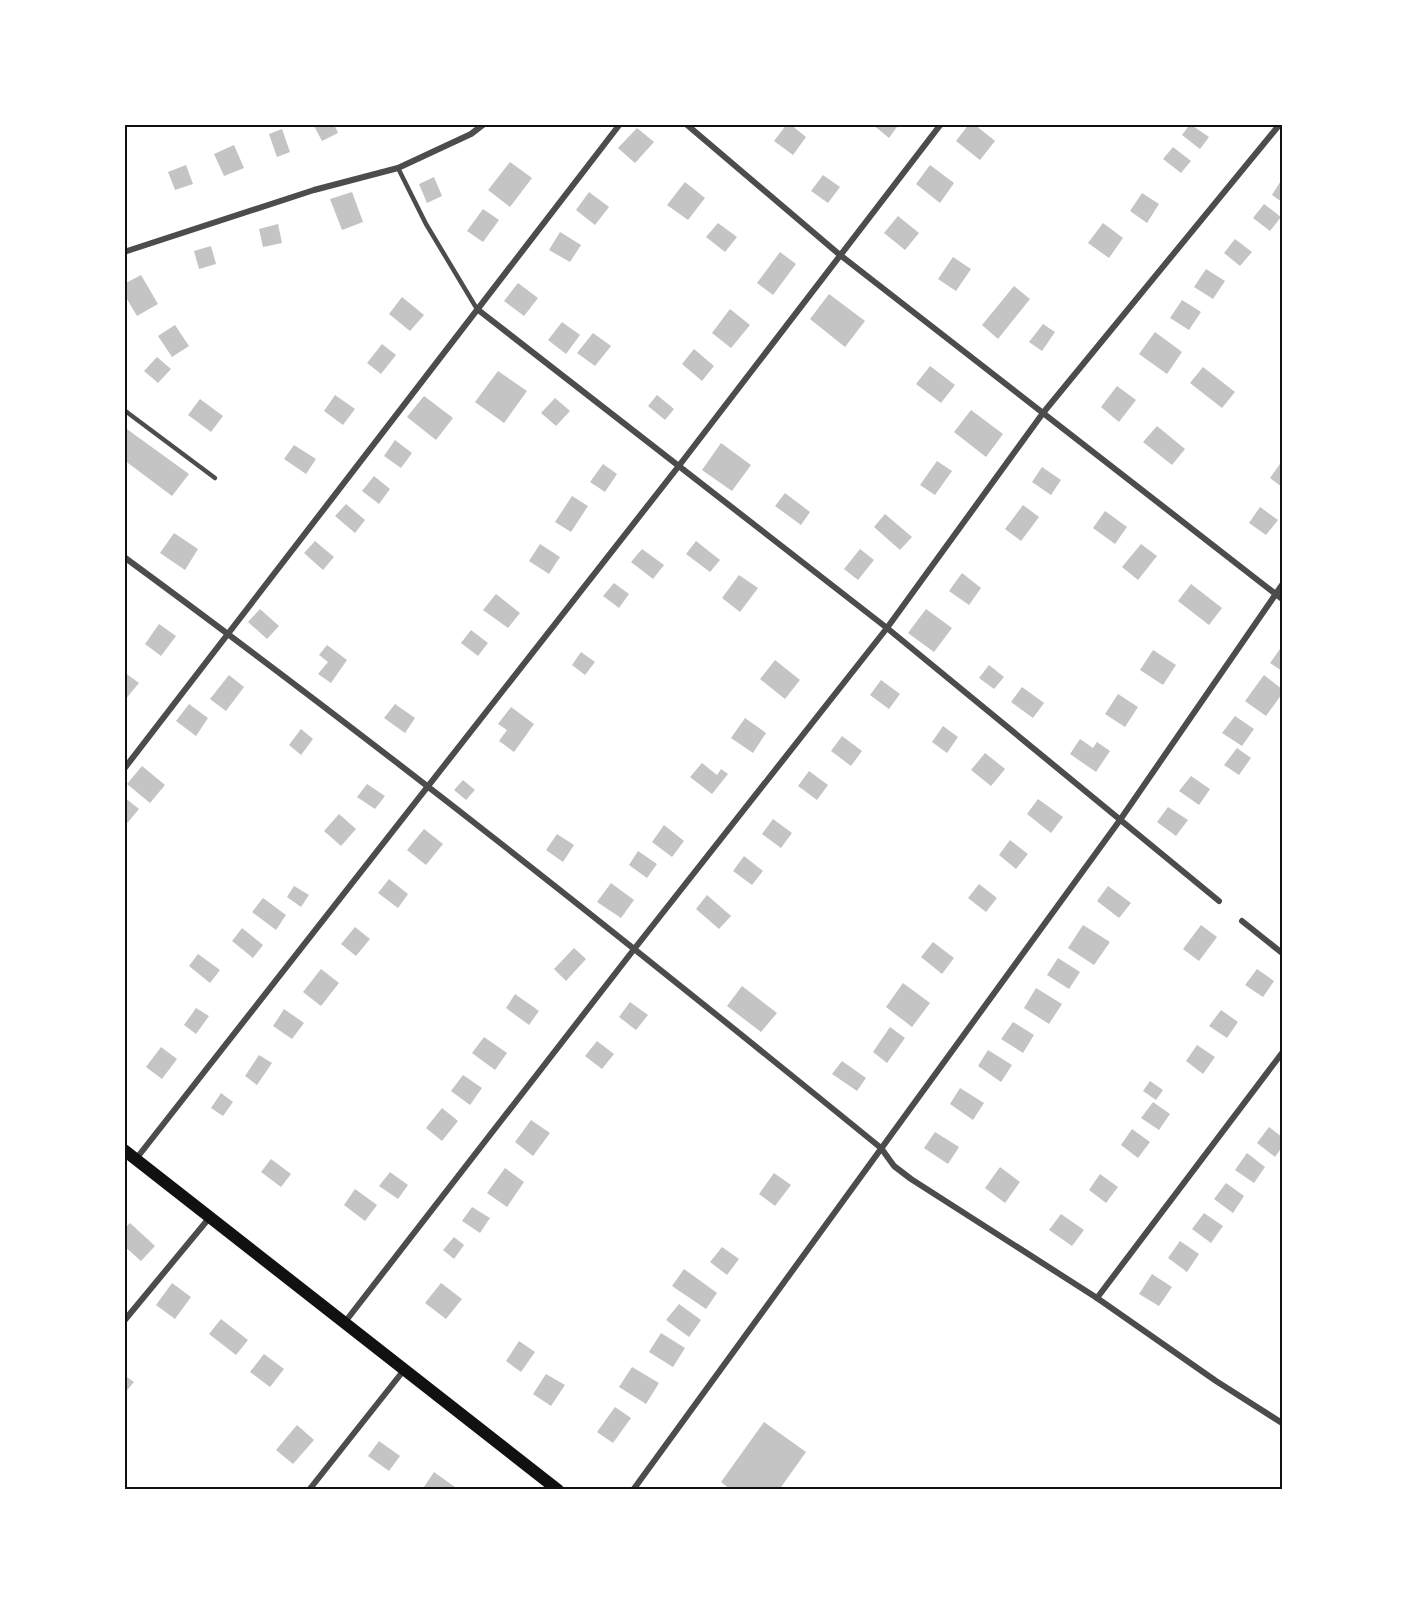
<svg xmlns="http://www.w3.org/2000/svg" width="1407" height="1614" font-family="'DM Sans',sans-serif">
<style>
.building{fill:#c4c4c4}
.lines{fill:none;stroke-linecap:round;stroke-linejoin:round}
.service{stroke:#4c4c4c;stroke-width:4.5}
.minor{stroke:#4c4c4c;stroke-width:6}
.secondary{stroke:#111;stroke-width:12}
.neatline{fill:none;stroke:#111;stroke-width:2}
</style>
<rect width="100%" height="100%" fill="#fff"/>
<!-- building -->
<g class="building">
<path d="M313 124H334L338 133 322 141Z"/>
<path d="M787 124H790L806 137 793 155 774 141Z"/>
<path d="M872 124H899L889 138Z"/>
<path d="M969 124H974L995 141 980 160 956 141Z"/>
<path d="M1190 124 1209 137 1200 149 1182 135Z"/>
<path d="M637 128 654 142 635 163 618 148Z"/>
<path d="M282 129 290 152 277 157 269 134Z"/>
<path d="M234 145 244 168 224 176 214 154Z"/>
<path d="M1173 147 1191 161 1181 173 1163 159Z"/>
<path d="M510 162 532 178 510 207 488 190Z"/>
<path d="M186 165 193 184 175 190 168 172Z"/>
<path d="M930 165 954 183 940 203 916 184Z"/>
<path d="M823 175 840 187 828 203 811 191Z"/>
<path d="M434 177 442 196 427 203 419 184Z"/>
<path d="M1282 179V202L1272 195Z"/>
<path d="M685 182 705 198 688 220 667 205Z"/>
<path d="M352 192 363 222 342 230 330 199Z"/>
<path d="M589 192 609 207 595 225 576 210Z"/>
<path d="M1142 193 1159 204 1147 223 1130 211Z"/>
<path d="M1264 204 1281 217 1270 231 1253 218Z"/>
<path d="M483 209 499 220 483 242 467 231Z"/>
<path d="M898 216 919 233 905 250 884 233Z"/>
<path d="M718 223 737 237 725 252 706 237Z"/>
<path d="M1103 223 1123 238 1109 258 1088 243Z"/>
<path d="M278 224 282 243 263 247 259 229Z"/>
<path d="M560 232 581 245 570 262 549 250Z"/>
<path d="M1235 239 1252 252 1240 266 1224 253Z"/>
<path d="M211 246 216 264 199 269 194 251Z"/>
<path d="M780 252 796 264 773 295 757 283Z"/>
<path d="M953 257 971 269 956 291 938 279Z"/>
<path d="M1206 269 1225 281 1213 299 1194 287Z"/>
<path d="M141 275 158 304 137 316 124 294V284Z"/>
<path d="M518 283 538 298 524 316 504 301Z"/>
<path d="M1014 286 1030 299 998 339 982 325Z"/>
<path d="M829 294 865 321 845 347 810 319Z"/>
<path d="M402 297 424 315 410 331 389 314Z"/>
<path d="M1182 300 1201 312 1189 330 1170 318Z"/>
<path d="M730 309 750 325 731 348 712 333Z"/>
<path d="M562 322 580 335 566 354 548 340Z"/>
<path d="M1043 324 1055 332 1042 351 1029 342Z"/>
<path d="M175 325 189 346 172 357 158 336Z"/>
<path d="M1155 332 1182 352 1167 374 1139 354Z"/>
<path d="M593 333 611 346 595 366 577 353Z"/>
<path d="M382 344 396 355 381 374 367 363Z"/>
<path d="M694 349 714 366 702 381 682 364Z"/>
<path d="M157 357 171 369 158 383 144 371Z"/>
<path d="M930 366 955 385 941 403 916 384Z"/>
<path d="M1203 367 1235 392 1222 408 1190 383Z"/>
<path d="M498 371 527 391 504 423 475 402Z"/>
<path d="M1117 386 1136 400 1119 422 1101 407Z"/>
<path d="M335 395 355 409 343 425 324 411Z"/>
<path d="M657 395 674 409 665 420 648 406Z"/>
<path d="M424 396 453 418 436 440 407 417Z"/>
<path d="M555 398 570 411 556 426 541 413Z"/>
<path d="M200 399 223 416 211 432 188 415Z"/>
<path d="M971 410 1003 434 986 457 954 432Z"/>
<path d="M1157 426 1185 449 1172 465 1143 442Z"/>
<path d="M124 427 189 474 172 496 124 460Z"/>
<path d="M395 440 412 453 401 468 384 456Z"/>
<path d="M721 443 751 465 732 491 702 470Z"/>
<path d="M294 445 316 459 306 474 284 459Z"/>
<path d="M937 461 952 471 935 495 920 485Z"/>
<path d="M1282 461V487L1270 478Z"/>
<path d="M603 464 617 474 605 492 590 482Z"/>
<path d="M1042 467 1061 480 1051 495 1032 482Z"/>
<path d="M374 476 390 489 379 504 362 491Z"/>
<path d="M785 493 810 512 801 525 775 506Z"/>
<path d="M572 496 588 506 571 532 555 522Z"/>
<path d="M346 504 365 520 355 533 335 516Z"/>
<path d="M1023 505 1039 517 1021 541 1005 529Z"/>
<path d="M1260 507 1278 520 1266 535 1249 523Z"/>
<path d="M1105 511 1127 527 1115 544 1093 528Z"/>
<path d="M885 514 912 537 900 550 874 527Z"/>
<path d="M174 533 198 549 185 570 160 553Z"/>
<path d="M315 541 334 557 323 570 304 553Z"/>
<path d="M696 541 720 560 710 572 686 554Z"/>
<path d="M540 544 560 557 549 574 529 561Z"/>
<path d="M1141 544 1157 556 1138 580 1122 567Z"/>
<path d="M642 549 664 565 653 579 631 562Z"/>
<path d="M860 549 874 560 858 580 844 569Z"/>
<path d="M962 573 981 588 969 605 949 591Z"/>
<path d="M739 575 758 588 740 612 722 598Z"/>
<path d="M614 583 629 594 619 608 603 596Z"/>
<path d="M1191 584 1222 608 1209 625 1178 601Z"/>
<path d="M496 594 520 613 508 628 483 610Z"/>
<path d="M260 609 279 626 267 639 248 622Z"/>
<path d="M926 609 952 628 934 652 908 633Z"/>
<path d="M159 624 176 636 161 656 145 644Z"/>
<path d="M471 630 488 643 478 656 461 643Z"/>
<path d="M327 645 347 660 331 683 318 674 328 662 319 655Z"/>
<path d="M1280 649 1282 650V671L1270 663Z"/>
<path d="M1153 650 1176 665 1163 685 1140 670Z"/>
<path d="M581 652 595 662 585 675 572 665Z"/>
<path d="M775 660 800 680 785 699 760 679Z"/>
<path d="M989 665 1004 677 994 689 979 678Z"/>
<path d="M124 672 139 683 124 701Z"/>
<path d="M229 675 244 687 226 711 210 699Z"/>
<path d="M1264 675 1282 689V694L1266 716 1245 701Z"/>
<path d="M881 680 900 694 889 709 870 695Z"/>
<path d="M1022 687 1044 703 1033 718 1011 702Z"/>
<path d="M1118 694 1138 707 1125 727 1105 714Z"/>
<path d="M189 704 208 718 196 736 176 721Z"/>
<path d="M395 704 415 718 405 733 384 718Z"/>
<path d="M511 707 534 724 514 752 499 741 507 730 498 724Z"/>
<path d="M1235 716 1254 729 1242 746 1222 733Z"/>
<path d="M745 718 766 733 753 753 731 738Z"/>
<path d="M943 726 958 737 947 753 932 742Z"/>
<path d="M301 729 313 739 301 755 289 745Z"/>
<path d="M842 736 862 751 851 766 831 751Z"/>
<path d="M1080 739 1093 748 1097 742 1110 751 1096 772 1070 754Z"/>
<path d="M1237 748 1251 758 1239 775 1224 765Z"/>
<path d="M985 753 1005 769 991 786 971 770Z"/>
<path d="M702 763 717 775 721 769 728 774 712 794 690 777Z"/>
<path d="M142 766 165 785 150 803 127 784Z"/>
<path d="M809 771 828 785 817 800 798 786Z"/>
<path d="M1191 776 1210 789 1199 805 1179 791Z"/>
<path d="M463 780 475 790 466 800 454 790Z"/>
<path d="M367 784 385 796 375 809 357 797Z"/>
<path d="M124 797 139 809 124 827Z"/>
<path d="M1038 799 1063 817 1051 833 1027 814Z"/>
<path d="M1168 807 1188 820 1176 836 1157 822Z"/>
<path d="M339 814 356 829 341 846 324 831Z"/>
<path d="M773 819 792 833 781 848 762 834Z"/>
<path d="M664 825 684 841 672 857 652 842Z"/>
<path d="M424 829 443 844 426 865 407 850Z"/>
<path d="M557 834 574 845 563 862 546 850Z"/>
<path d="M1010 840 1028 854 1016 869 999 855Z"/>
<path d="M638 851 657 864 647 878 629 865Z"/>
<path d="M744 856 763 871 752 885 733 871Z"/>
<path d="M389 879 408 894 398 908 378 893Z"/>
<path d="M611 883 634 900 621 918 597 902Z"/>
<path d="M979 884 997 898 986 912 968 898Z"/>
<path d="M294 886 309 895 301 907 287 897Z"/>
<path d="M1108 886 1131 903 1119 918 1097 901Z"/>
<path d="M707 895 731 916 719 929 696 909Z"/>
<path d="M263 898 286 915 276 930 252 912Z"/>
<path d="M1083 925 1110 942 1094 965 1068 948Z"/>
<path d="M1201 925 1217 937 1199 961 1183 949Z"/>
<path d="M355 927 370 939 356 956 341 944Z"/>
<path d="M242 928 263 945 253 958 232 941Z"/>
<path d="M933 942 954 958 942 974 921 957Z"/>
<path d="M574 948 586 959 566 981 554 969Z"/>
<path d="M198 954 220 970 210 983 189 966Z"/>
<path d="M1058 958 1080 972 1069 989 1047 975Z"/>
<path d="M321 969 339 983 321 1006 303 992Z"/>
<path d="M1257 969 1274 981 1263 997 1245 985Z"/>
<path d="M903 983 930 1003 912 1027 886 1007Z"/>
<path d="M742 986 777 1013 761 1032 727 1006Z"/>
<path d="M1036 988 1062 1004 1049 1024 1024 1008Z"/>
<path d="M515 994 539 1011 529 1025 506 1008Z"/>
<path d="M630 1002 648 1015 636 1030 619 1017Z"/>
<path d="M196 1008 209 1016 196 1034 184 1025Z"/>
<path d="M284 1009 304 1023 292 1039 273 1026Z"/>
<path d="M1221 1010 1238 1022 1227 1038 1209 1026Z"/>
<path d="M1013 1022 1034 1035 1023 1053 1001 1039Z"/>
<path d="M890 1027 905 1038 887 1063 873 1052Z"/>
<path d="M484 1037 507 1053 495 1070 472 1053Z"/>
<path d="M597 1041 614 1054 602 1069 585 1056Z"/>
<path d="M1197 1045 1215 1057 1203 1074 1186 1061Z"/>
<path d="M161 1047 177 1059 162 1079 146 1067Z"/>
<path d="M988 1050 1012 1065 1001 1082 978 1066Z"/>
<path d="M259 1055 272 1063 257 1085 245 1076Z"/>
<path d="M842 1061 866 1078 857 1091 832 1074Z"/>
<path d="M463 1075 482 1088 470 1105 451 1091Z"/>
<path d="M1150 1081 1163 1090 1156 1100 1143 1091Z"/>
<path d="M960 1088 984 1103 973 1120 950 1104Z"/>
<path d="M221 1093 233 1102 223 1116 211 1108Z"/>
<path d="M1153 1102 1170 1114 1159 1130 1141 1118Z"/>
<path d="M442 1108 458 1121 442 1141 426 1128Z"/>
<path d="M531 1120 550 1133 533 1156 515 1142Z"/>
<path d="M1269 1127 1282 1137V1147L1275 1157 1257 1143Z"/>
<path d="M1132 1129 1150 1142 1138 1158 1121 1145Z"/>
<path d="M935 1132 959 1147 948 1164 924 1148Z"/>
<path d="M1247 1153 1265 1167 1254 1183 1235 1170Z"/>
<path d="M271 1159 291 1174 281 1187 261 1172Z"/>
<path d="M1000 1167 1020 1182 1005 1203 985 1188Z"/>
<path d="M505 1168 524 1182 507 1207 487 1193Z"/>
<path d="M390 1172 408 1185 398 1199 379 1186Z"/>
<path d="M774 1173 791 1185 775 1206 759 1194Z"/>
<path d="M1100 1174 1118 1187 1106 1203 1089 1190Z"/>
<path d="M1226 1183 1244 1196 1233 1213 1214 1199Z"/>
<path d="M355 1189 377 1205 365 1221 344 1205Z"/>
<path d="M472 1207 490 1218 480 1233 462 1221Z"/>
<path d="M1204 1213 1223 1226 1211 1243 1192 1229Z"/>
<path d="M1061 1214 1084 1230 1072 1246 1049 1230Z"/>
<path d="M130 1223 155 1246 141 1261 124 1246V1229Z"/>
<path d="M454 1237 464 1245 454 1259 443 1250Z"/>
<path d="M1180 1241 1199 1254 1187 1272 1168 1258Z"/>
<path d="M722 1247 739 1259 727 1275 710 1262Z"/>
<path d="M684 1269 717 1293 706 1309 672 1286Z"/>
<path d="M1152 1274 1172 1287 1159 1306 1139 1294Z"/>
<path d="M172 1283 191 1297 175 1319 156 1305Z"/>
<path d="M441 1283 462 1299 446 1319 425 1303Z"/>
<path d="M679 1304 701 1320 689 1337 666 1320Z"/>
<path d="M221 1319 248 1340 236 1355 209 1334Z"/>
<path d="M661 1333 685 1348 673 1367 649 1352Z"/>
<path d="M519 1341 535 1352 521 1372 506 1361Z"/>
<path d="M264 1354 284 1369 270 1387 250 1372Z"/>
<path d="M632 1367 659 1383 646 1404 619 1387Z"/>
<path d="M546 1374 565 1385 551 1406 533 1394Z"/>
<path d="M124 1375 134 1382 124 1394Z"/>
<path d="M615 1407 631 1418 613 1443 597 1432Z"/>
<path d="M764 1422 806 1452 779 1490H731L721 1482Z"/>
<path d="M297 1425 314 1440 293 1464 276 1450Z"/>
<path d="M379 1441 400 1456 389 1471 368 1456Z"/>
<path d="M434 1472 459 1490H422Z"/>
</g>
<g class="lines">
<!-- service -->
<g class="service">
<path d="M398 168 426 224 477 309"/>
<path d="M124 410 215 478"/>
</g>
<!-- minor -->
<g class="minor">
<path d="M686 124 840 255 1282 599"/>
<path d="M124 252 314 190 398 168 471 134 484 124"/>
<path d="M477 309 887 628 1219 901"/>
<path d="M124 557C383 747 633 946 881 1148L894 1166 911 1179 1097 1298 1216 1381 1282 1423"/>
<path d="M124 769 620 124"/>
<path d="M1242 921 1282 953"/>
<path d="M136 1159 678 467 941 124"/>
<path d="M1097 1298 1282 1053"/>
<path d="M124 1321 210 1217"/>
<path d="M345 1322 635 948 887 628 1043 413 1280 124"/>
<path d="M309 1490 404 1370"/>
<path d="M633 1490 1120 820 1282 585"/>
</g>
<!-- secondary -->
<path class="secondary" d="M124 1150 558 1490"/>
</g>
<!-- border -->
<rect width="1407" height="1614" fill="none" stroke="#ffffff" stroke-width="252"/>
<rect x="126" y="126" width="1155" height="1362" class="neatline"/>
</svg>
